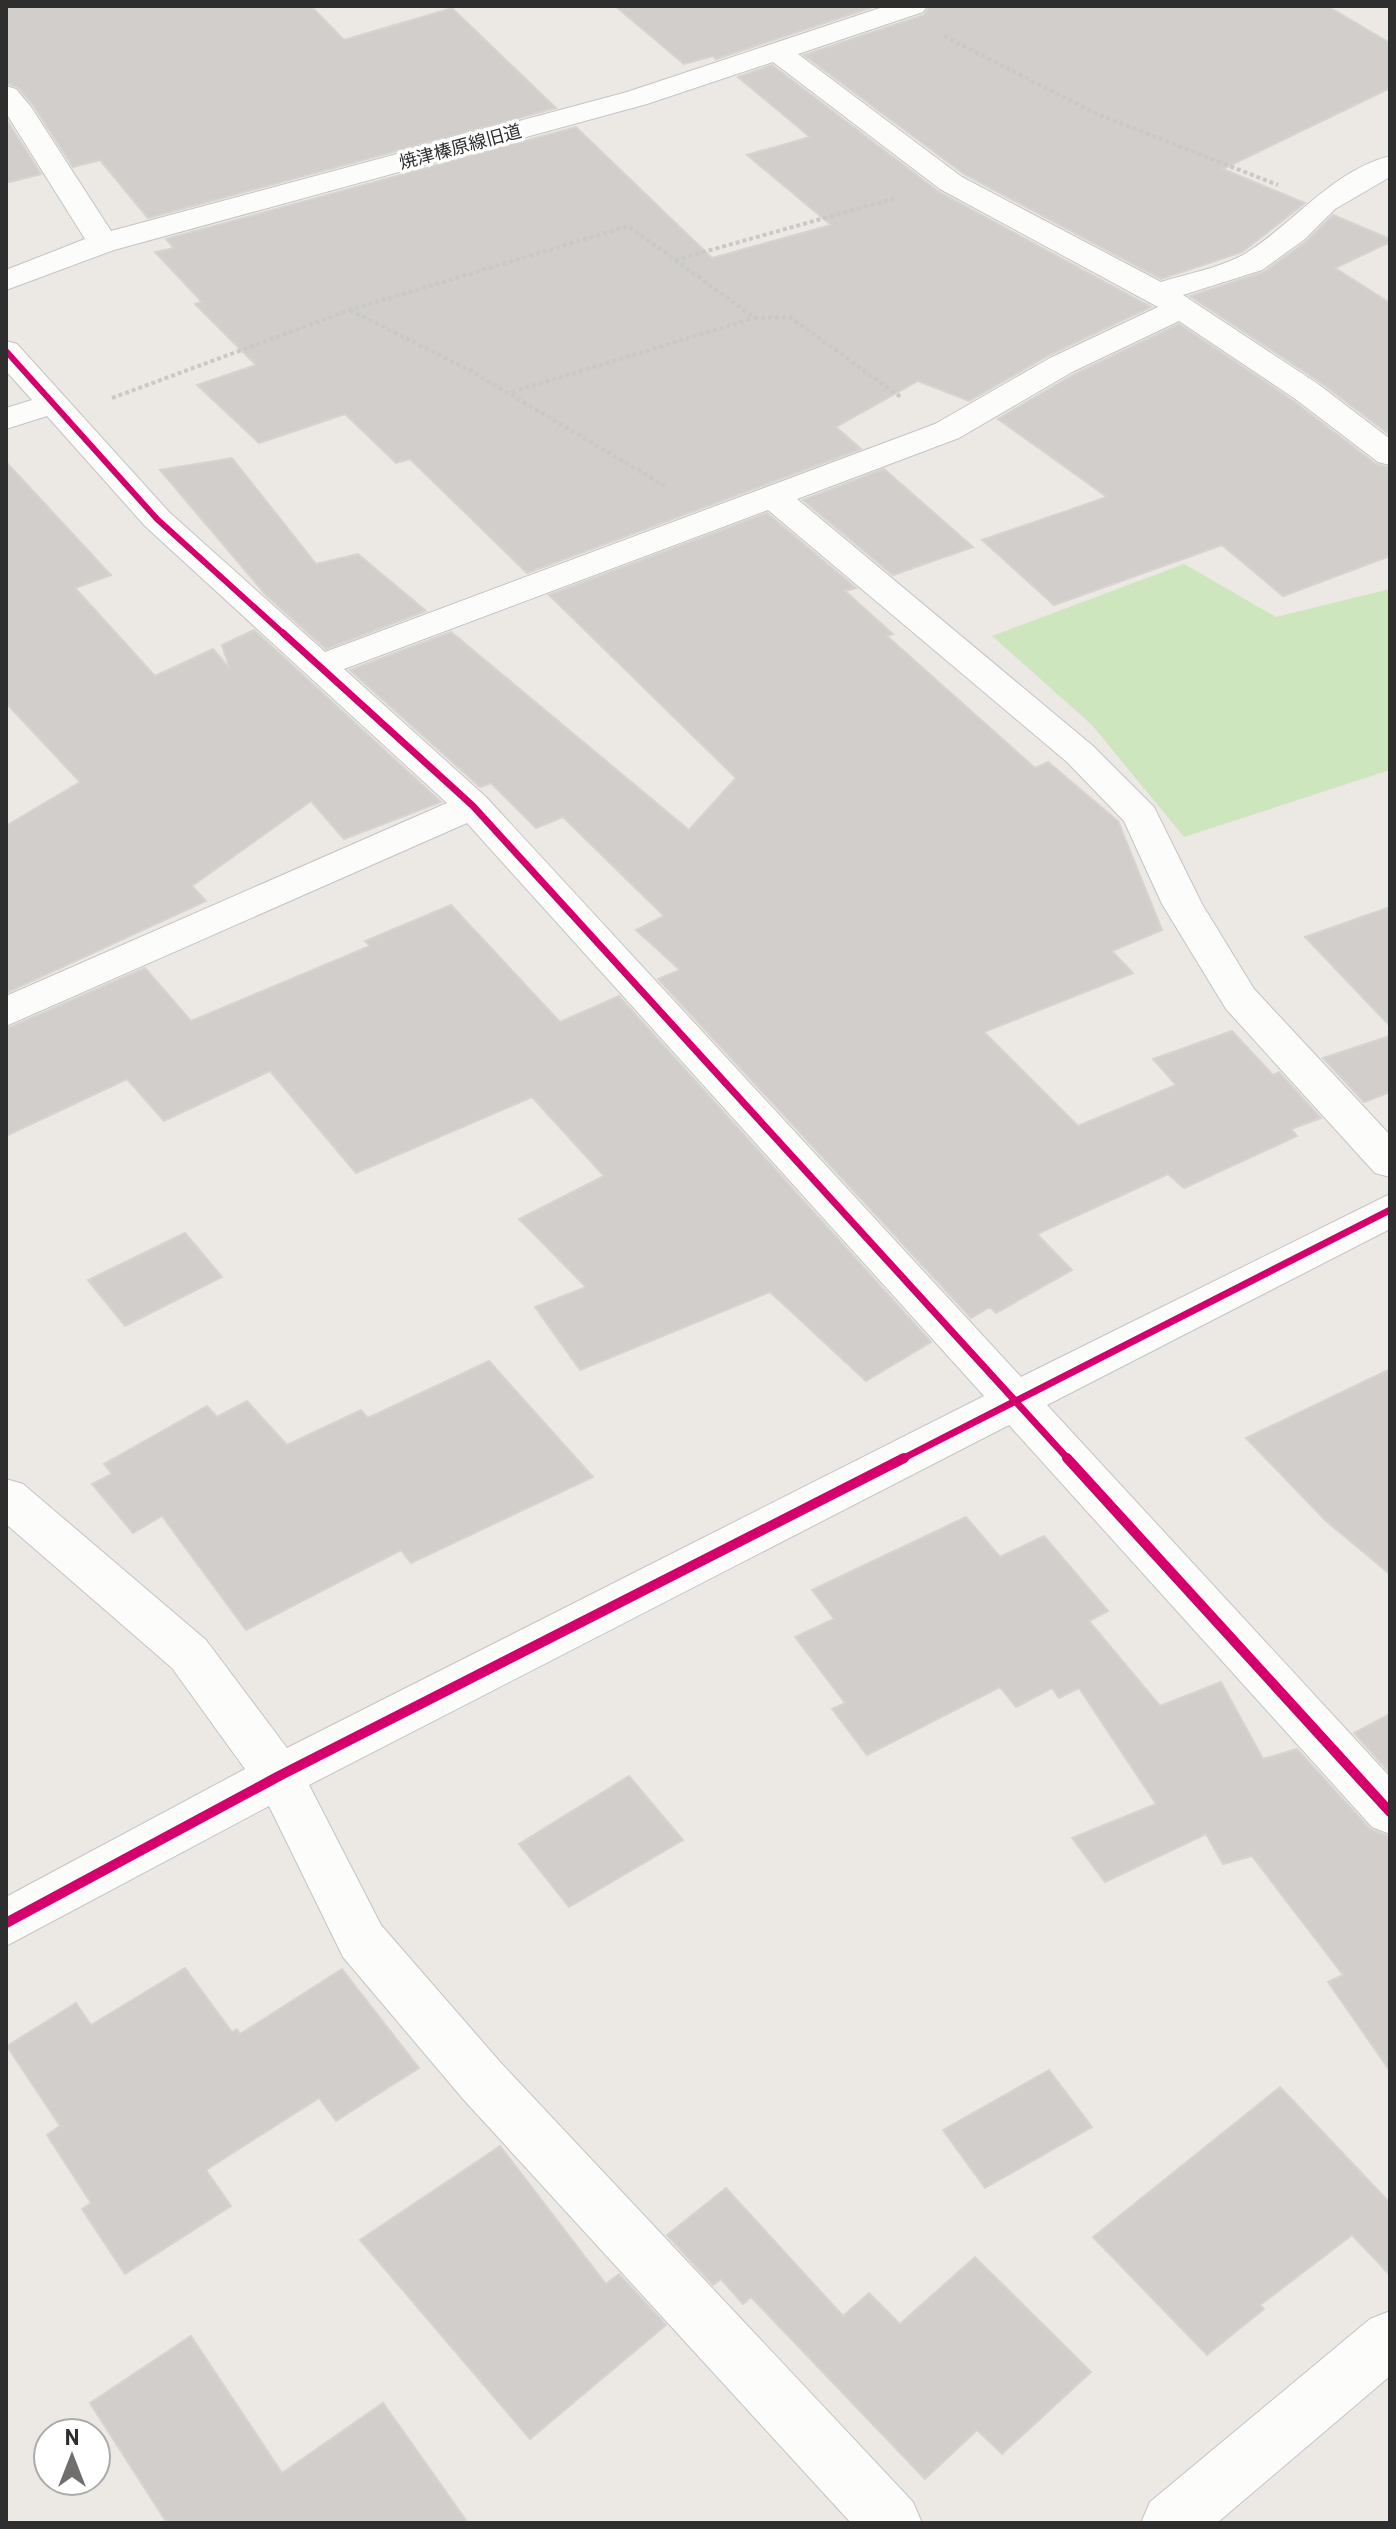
<svg xmlns="http://www.w3.org/2000/svg" width="1396" height="2529" font-family="Barlow,'Noto Sans JP',sans-serif">
<style>
.green{fill:#cee6be}
.building{fill:#d1cecb;stroke:#d7d4d0;stroke-width:2}
.lines{fill:none;stroke-linecap:round;stroke-linejoin:round}
.minor-casing{stroke:#c5c4c5;stroke-width:2}
.path{stroke:#c9c9c8;stroke-width:4;stroke-dasharray:4 3;stroke-linecap:butt}
.minor{fill:#fcfcfb;fill-rule:evenodd}
.cycleway-far2-casing{stroke:#fff;stroke-width:10}
.cycleway-far1-casing{stroke:#fff;stroke-width:12}
.cycleway-casing{stroke:#fff;stroke-width:15}
.cycleway-far2{stroke:#d6006c;stroke-width:6}
.cycleway-far1{stroke:#d6006c;stroke-width:7}
.cycleway{stroke:#d6006c;stroke-width:10}
.labels{text-anchor:middle;dominant-baseline:central;stroke-width:7;stroke-linejoin:round;paint-order:stroke}
.far-street-label{font-size:18px;fill:#2e2e2e;stroke:#fff}
</style>
<rect width="100%" height="100%" fill="#ece8e4"/>
<!-- green -->
<path class="green" d="M1184 564 1276 617 1390 589V770L1184 837 1092 725 992 636Z"/>
<!-- building -->
<g class="building">
<path d="M6 6H311L344 40 452 8 556 108 148 218 100 160 73 167 33 105 18 87 6 83Z"/>
<path d="M615 6H876L716 59 713 56 684 64Z"/>
<path d="M930 6H1327L1390 43V88L1223 169 1305 203 1242 252 1161 279 964 174 804 55 924 15Z"/>
<path d="M772 65 939 192 1151 307 1049 355 969 401 918 381 836 427 861 449 527 573 410 459 396 463 345 414 259 443 197 385 256 365 195 304 202 302 155 252 174 248 166 239 576 127 712 258 831 225 747 155 810 137 738 77Z"/>
<path d="M6 119 41 174 6 183Z"/>
<path d="M1333 215 1390 239V242L1335 268 1390 303V435L1320 382 1190 296 1264 272 1307 241Z"/>
<path d="M1179 324 1292 400 1376 464 1390 468V556L1283 596 1222 545 1054 605 982 540 1107 497 998 419 1073 375Z"/>
<path d="M232 458 316 564 358 554 426 611 326 649 266 595 160 470Z"/>
<path d="M6 462 111 575 75 588 155 676 213 649 230 669 222 645 254 630 441 802 344 839 311 801 192 886 206 901 6 993V826L80 782 6 703Z"/>
<path d="M884 469 973 547 893 575 803 500Z"/>
<path d="M767 513 856 588 845 591 893 634 887 636 1035 768 1048 762 1118 821 1162 930 1112 951 1133 973 984 1032 1078 1126 1176 1085 1153 1059 1232 1031 1273 1075 1279 1072 1321 1118 1291 1129 1297 1136 1184 1188 1168 1174 1037 1234 1072 1270 996 1313 990 1307 971 1318 658 979 680 970 636 930 664 916 563 817 536 828 491 783 480 787 350 670 451 632 689 830 736 778 549 595Z"/>
<path d="M451 905 560 1022 619 996 931 1342 866 1381 770 1292 580 1370 535 1307 586 1287 519 1219 604 1176 532 1097 356 1173 270 1071 164 1121 127 1079 6 1136V1029L145 968 191 1021 370 946 365 941Z"/>
<path d="M1390 907V1026L1305 937Z"/>
<path d="M1390 1036V1092L1364 1102 1323 1058Z"/>
<path d="M185 1233 222 1277 125 1326 88 1280Z"/>
<path d="M489 1361 593 1477 411 1563 401 1550 246 1630 162 1516 133 1533 92 1484 112 1474 104 1464 207 1406 217 1417 247 1401 287 1445 361 1410 368 1418Z"/>
<path d="M1390 1369V1574L1326 1521 1246 1438Z"/>
<path d="M966 1517 1000 1557 1044 1536 1108 1611 1089 1621 1160 1706 1221 1682 1263 1759 1297 1749 1370 1829 1390 1837V2071L1328 1982 1343 1975 1252 1856 1223 1864 1206 1834 1105 1882 1072 1838 1156 1804 1079 1688 1059 1698 1052 1688 1016 1707 1000 1687 867 1755 832 1709 845 1703 795 1637 834 1619 812 1590Z"/>
<path d="M1390 1714V1773L1354 1733Z"/>
<path d="M629 1776 683 1840 569 1907 519 1844Z"/>
<path d="M185 1968 232 2032 237 2029 240 2034 342 1969 419 2068 336 2121 319 2098 206 2170 231 2206 125 2274 82 2209 91 2203 47 2135 60 2126 7 2046 76 2003 91 2025Z"/>
<path d="M1049 2070 1092 2127 985 2188 943 2130Z"/>
<path d="M1280 2087 1390 2203V2275L1352 2235 1260 2305 1264 2309 1207 2355 1093 2237Z"/>
<path d="M500 2146 606 2284 619 2274 666 2325 530 2439 360 2240Z"/>
<path d="M726 2188 843 2316 869 2293 900 2324 975 2257 1091 2372 1002 2454 977 2430 925 2479 751 2297 743 2304 721 2279 713 2285 667 2235Z"/>
<path d="M191 2336 282 2473 383 2403 468 2523H167L90 2403Z"/>
</g>
<g class="lines">
<defs>
<g id="minor">
<path d="M886 6H927L923 12 798 54 962 177 1161 282C1186 274 1219 268 1243 255 1293 225 1331 171 1390 156V177L1335 209 1305 239 1262 270 1183 295 1318 384 1390 439V465L1378 462 1294 398 1179 321 1072 372 959 438 797 499 1093 746 1154 807 1202 904 1254 989 1390 1135V1177L1375 1173 1226 1009 1162 904 1124 821 1067 762 768 510 344 669 486 797 1021 1377 1390 1194V1229L1047 1405 1390 1777V1834L1372 1827 1009 1425 309 1785 381 1925 501 2063 913 2502 922 2523H851L463 2099 343 1957 269 1806 6 1946V1897L245 1769 172 1668 6 1524V1479L23 1484 206 1640 287 1748 984 1396 467 823 6 1026V996L447 803 145 526 47 416 6 429V408L32 400 6 371V341L17 344 169 512 325 652 935 424 1050 358 1158 307 940 189 773 62 647 104 114 250 6 290V270L85 239 6 113V86L16 89 31 107 111 231 627 92Z"/>
<path d="M1390 2311V2376L1217 2523H1141L1150 2502 1370 2319Z"/>
</g>
</defs>
<!-- minor casing -->
<use href="#minor" class="minor-casing"/>
<!-- path -->
<g class="path">
<path d="M944 36 1097 114 1278 185"/>
<path d="M675 260 896 198"/>
<path d="M350 310 471 371 665 486"/>
<path d="M512 392 754 318"/>
<path d="M112 398 350 310 628 226 755 318 790 317 902 398"/>
</g>
<!-- minor -->
<use href="#minor" class="minor"/>
<defs>
<path id="cycleway-far2" d="M6 351 157 519 285 635"/>
<g id="cycleway-far1">
<path d="M283 633 473 806 1069 1460"/>
<path d="M900 1460 1390 1210"/>
</g>
<g id="cycleway">
<path d="M1067 1458 1390 1812"/>
<path d="M6 1923 279 1776 904 1458"/>
</g>
</defs>
<!-- cycleway-far2 casing -->
<use href="#cycleway-far2" class="cycleway-far2-casing"/>
<!-- cycleway-far1 casing -->
<use href="#cycleway-far1" class="cycleway-far1-casing"/>
<!-- cycleway casing -->
<use href="#cycleway" class="cycleway-casing"/>
<!-- cycleway-far2 -->
<use href="#cycleway-far2" class="cycleway-far2"/>
<!-- cycleway-far1 -->
<use href="#cycleway-far1" class="cycleway-far1"/>
<!-- cycleway -->
<use href="#cycleway" class="cycleway"/>
</g>
<g class="labels">
<!-- far-street labels -->
<g class="far-street-label">
<text transform="translate(460 146) rotate(-15)">焼津榛原線旧道</text>
</g>
</g>
<!-- border -->
<rect width="1396" height="2529" fill="none" stroke="#2e2e2e" stroke-width="16"/>
<!-- north arrow -->
<g transform="translate(72 2457)"><circle r="38" fill="#ffffff" stroke="#ababab" stroke-width="2"/>
<path d="M0-6L14 30L0 20L-14 30Z" fill="#706f6e"/>
<text y="-12" font-size="22" font-weight="bold" text-anchor="middle" fill="#2e2e2e">N</text>
</g>
</svg>
